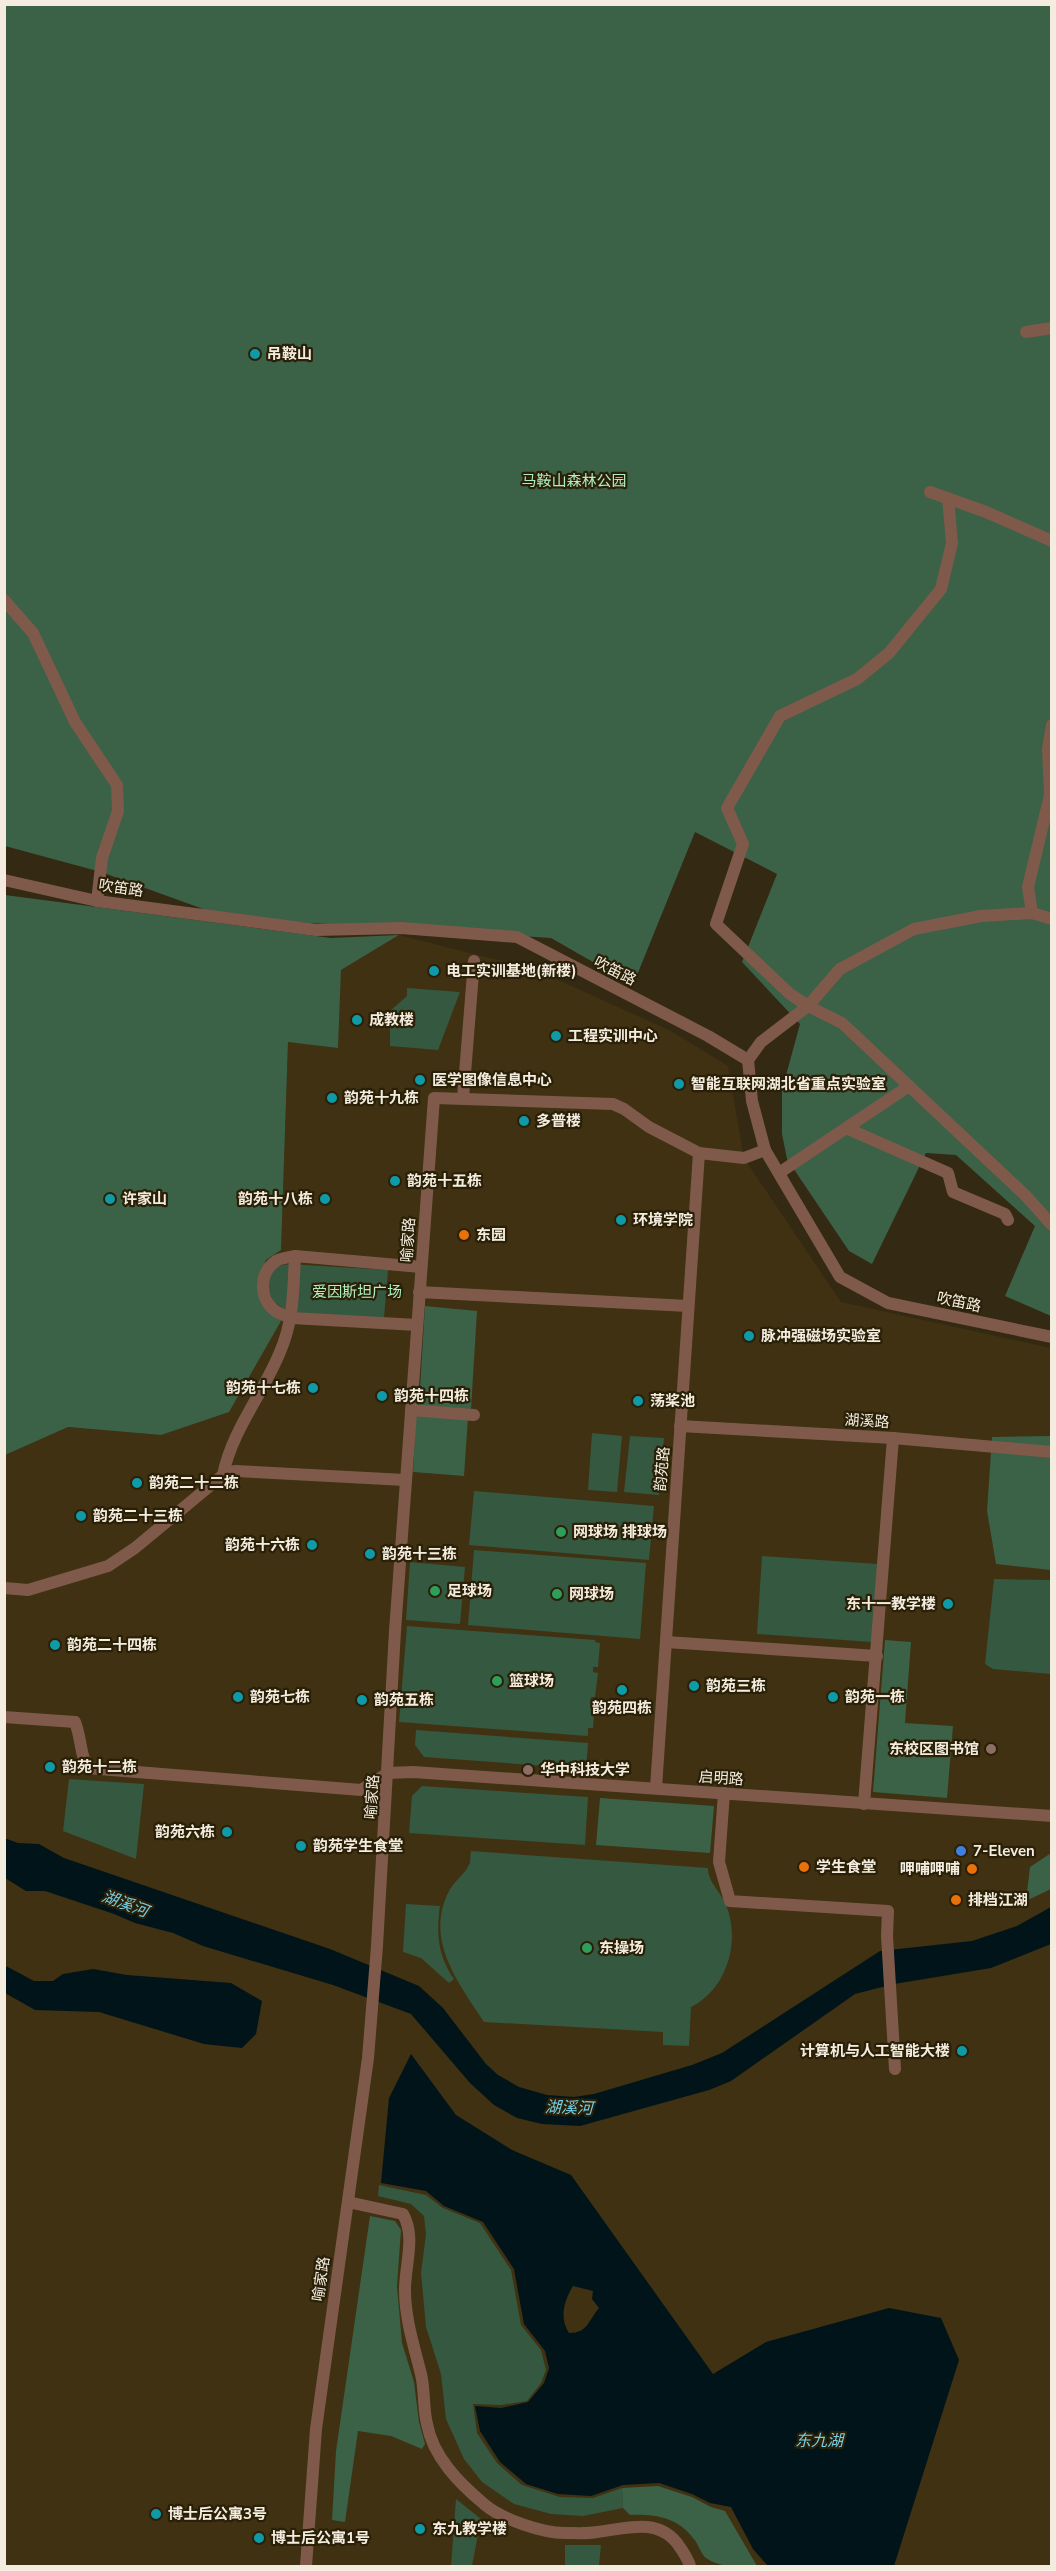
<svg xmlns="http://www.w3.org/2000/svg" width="1056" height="2571" font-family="'Nunito Sans','Noto Sans SC',sans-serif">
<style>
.built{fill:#3f3111}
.green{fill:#355840}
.forest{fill:#3b6147}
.water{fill:#00141a;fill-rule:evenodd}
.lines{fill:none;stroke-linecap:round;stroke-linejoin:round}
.minor{stroke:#7f5a4b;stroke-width:12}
.culture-dot{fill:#0f9aa8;stroke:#2a2008;stroke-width:2}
.food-dot{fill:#e8710a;stroke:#2a2008;stroke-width:2}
.leisure-dot{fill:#2e9e5b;stroke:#2a2008;stroke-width:2}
.education-dot{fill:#8d6e63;stroke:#2a2008;stroke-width:2}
.shop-dot{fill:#3f7fe0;stroke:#2a2008;stroke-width:2}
.labels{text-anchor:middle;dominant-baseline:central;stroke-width:4.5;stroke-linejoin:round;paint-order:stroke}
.poi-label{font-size:15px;font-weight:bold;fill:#f4eddf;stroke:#2a2008;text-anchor:start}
.park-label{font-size:15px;fill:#aff0c2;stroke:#2a2008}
.street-label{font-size:15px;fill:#f4eddf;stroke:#2a2008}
.water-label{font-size:16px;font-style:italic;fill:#76cfe5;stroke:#2a2008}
</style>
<rect width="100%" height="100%" fill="#342912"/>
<!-- built -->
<path class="built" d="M399 935 536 970 671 1031 728 1066 744 1158 841 1302 1051 1348V2566H5L4 1455 68 1427 161 1435 262 1305 257 1284 266 1260 281 1250 288 1041 337 1048 341 970Z"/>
<!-- green -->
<g class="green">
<path d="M407 988 460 992 438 1050 390 1046V1011L407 996Z"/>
<path d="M289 1264 388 1270 384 1318 288 1312 274 1302 268 1290V1278L277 1266Z"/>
<path d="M592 1433 622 1436 617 1492 588 1490Z"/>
<path d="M630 1436 664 1438 659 1495 624 1492Z"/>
<path d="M474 1491 654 1506 649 1560 469 1545Z"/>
<path d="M474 1550 646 1563 640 1639 468 1625Z"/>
<path d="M762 1556 878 1564 872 1642 757 1634Z"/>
<path d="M410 1562 465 1567 460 1624 406 1620Z"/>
<path d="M994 1579 1051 1580V1674L993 1669 985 1664Z"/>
<path d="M407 1626 595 1640V1642L600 1643 598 1667H593V1672L598 1673 595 1697H591L590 1704H595L593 1728H588V1736L399 1722Z"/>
<path d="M416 1730 588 1743 586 1769 424 1757 415 1745Z"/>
<path d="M69 1779 144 1784 136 1859 63 1831Z"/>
<path d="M422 1786 588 1797 585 1845 409 1833 412 1796Z"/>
<path d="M471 1851 708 1868C708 1882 720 1891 726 1905 741 1941 727 1989 691 2007L689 2046 663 2045V2032L484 2022C458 1982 424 1940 449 1891 454 1881 465 1874 469 1865 471 1862 470 1855 471 1851Z"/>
<path d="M406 1904 440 1906C436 1933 438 1956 454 1979L449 1983 421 1958 403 1952Z"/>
<path d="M379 2185 426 2195 443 2208 480 2223 511 2270 521 2325 541 2350 546 2370 541 2383 527 2401 501 2405 473 2404 477 2433 497 2463 522 2485 560 2497 593 2498 622 2488 623 2508 583 2516 551 2514 514 2504 482 2482 464 2459 446 2419 441 2374 426 2327 421 2273 426 2234 424 2216 411 2204 378 2196Z"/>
<path d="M456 2499 481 2519 472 2566H451Z"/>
<path d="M565 2545H601L599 2566H565Z"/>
</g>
<!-- forest -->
<g class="forest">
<path d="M4 5H1051V1316L1005 1296 1035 1226 956 1155 926 1153 872 1264 849 1251 787 1159 782 1134V1090L800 1024 742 962 777 874 695 832 633 985 551 938 228 918 101 872 5 846Z"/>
<path d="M5 895 331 938 399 935 341 970 338 1048 288 1042 281 1250 266 1260 257 1284 262 1305 281 1321 229 1412 161 1435 68 1427 5 1455Z"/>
<path d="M425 1306 477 1311 471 1409 419 1405Z"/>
<path d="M416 1414 468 1418 464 1476 413 1472Z"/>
<path d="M1051 1436V1570L996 1564 987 1511 992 1437Z"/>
<path d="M885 1640 911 1642 905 1723 953 1726 947 1798 873 1792Z"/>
<path d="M600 1798 714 1806 710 1853 596 1845Z"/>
<path d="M1051 1853V1889L1026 1901 1030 1867Z"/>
<path d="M370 2216 395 2221 401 2230 397 2286 402 2343 414 2382 419 2422 425 2444 422 2449 391 2436 358 2431 345 2522 332 2520 336 2451Z"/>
<path d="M658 2486 692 2497 711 2507 725 2511 757 2566C742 2567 719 2568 706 2558 701 2554 698 2543 693 2538 677 2517 654 2514 630 2515L623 2508 622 2488Z"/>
</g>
<!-- water -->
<g class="water">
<path d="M4 1838 18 1843 39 1844 64 1858 330 1949 419 1986 443 2008 486 2064 498 2075 519 2087 547 2095 574 2097 594 2094 692 2065 722 2053 880 1951 972 1941 1017 1926 1051 1907V1944L991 1968 894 1984 855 1994 731 2081 709 2090 580 2126 542 2124 517 2118 494 2105 470 2083 411 2014 333 1985 203 1946 173 1933 135 1923 114 1914 45 1891H26L5 1878Z"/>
<path d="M4 1965 34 1981H53L63 1974 93 1969 127 1975 231 1983 262 2001 256 2034 242 2048 204 2044 99 2012 35 2010 5 1993Z"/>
<path d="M411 2054 456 2115 512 2150 571 2175 713 2374 766 2342 889 2308 941 2318 959 2360 894 2566H768L753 2549 731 2507 710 2503 692 2494 659 2483 623 2485 591 2496 558 2494 526 2484 500 2462 480 2431 475 2406 501 2408 528 2402 544 2383 549 2368 545 2351 524 2324 514 2269 483 2222 444 2206 426 2191 381 2183 389 2098ZM573 2286 593 2291 592 2299 599 2308C588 2321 588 2333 569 2333 559 2318 564 2301 573 2286Z"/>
</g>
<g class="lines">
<!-- minor -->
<g class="minor">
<path d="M1026 332 1052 328"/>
<path d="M930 492 986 512 1052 541"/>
<path d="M948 498 952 543 941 589 889 653 857 679 780 716 727 808 743 844 716 924 790 994 808 1006 842 1023 1025 1195 1052 1225"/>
<path d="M4 600 33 633 75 722 117 785 118 811 102 858 97 901"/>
<path d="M4 880 97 901 316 930 401 928 517 937 708 1036 748 1060 752 1101 765 1150 840 1277 888 1303 1052 1337"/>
<path d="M1032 913 1028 887 1050 795 1048 749 1052 725"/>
<path d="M748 1060 761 1042 808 1006 840 969 914 929 981 916 1032 913 1052 919"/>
<path d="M463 1098 474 961"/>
<path d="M846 1128 948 1173 953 1192 1005 1214 1008 1220"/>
<path d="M779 1173 909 1086"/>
<path d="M419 1292 688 1306"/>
<path d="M417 1325 292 1318C286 1316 279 1314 274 1310 259 1297 259 1273 276 1261 281 1258 289 1257 295 1256L421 1267"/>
<path d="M411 1410 474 1415"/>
<path d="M680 1426 893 1438 1052 1452"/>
<path d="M223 1475C232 1430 263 1394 280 1352 294 1319 293 1292 295 1256"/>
<path d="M4 1588 28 1590 108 1566 135 1548 223 1475 235 1471 405 1480"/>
<path d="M666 1642 877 1656"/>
<path d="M4 1717 75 1722C81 1737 80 1752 87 1768L361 1790 388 1773 413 1772 1052 1816"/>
<path d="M656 1788 699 1153"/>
<path d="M724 1793 719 1862 730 1901 888 1911 887 1936 895 2069"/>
<path d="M864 1804 893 1438"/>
<path d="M348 2202 403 2214C416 2237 405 2264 405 2290 405 2319 414 2346 421 2374 425 2391 423 2408 427 2424 433 2457 459 2483 484 2504 501 2519 542 2533 565 2533 575 2533 586 2534 597 2532 625 2529 656 2517 677 2543 682 2550 688 2558 690 2566"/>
<path d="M306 2566 316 2429 368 2058 377 1946 395 1631 434 1098 613 1104 624 1109 649 1127 699 1153 744 1158 765 1150"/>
</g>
</g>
<!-- markers -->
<g class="culture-dot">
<circle cx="255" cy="354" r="6"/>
<circle cx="434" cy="971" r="6"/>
<circle cx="357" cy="1020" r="6"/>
<circle cx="556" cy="1036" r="6"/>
<circle cx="420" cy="1080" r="6"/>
<circle cx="679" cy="1084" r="6"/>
<circle cx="332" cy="1098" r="6"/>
<circle cx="524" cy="1121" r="6"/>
<circle cx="395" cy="1181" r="6"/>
<circle cx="110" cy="1199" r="6"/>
<circle cx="325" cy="1199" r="6"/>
<circle cx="621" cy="1220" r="6"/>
<circle cx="749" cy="1336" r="6"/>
<circle cx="313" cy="1388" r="6"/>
<circle cx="382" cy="1396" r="6"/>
<circle cx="638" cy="1401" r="6"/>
<circle cx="137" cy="1483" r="6"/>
<circle cx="81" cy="1516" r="6"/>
<circle cx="312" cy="1545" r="6"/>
<circle cx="370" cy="1554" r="6"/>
<circle cx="948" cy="1604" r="6"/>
<circle cx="55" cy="1645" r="6"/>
<circle cx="694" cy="1686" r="6"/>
<circle cx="622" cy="1690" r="6"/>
<circle cx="238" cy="1697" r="6"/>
<circle cx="833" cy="1697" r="6"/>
<circle cx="362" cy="1700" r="6"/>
<circle cx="50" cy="1767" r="6"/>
<circle cx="227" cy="1832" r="6"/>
<circle cx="301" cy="1846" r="6"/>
<circle cx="962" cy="2051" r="6"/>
<circle cx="156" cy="2514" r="6"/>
<circle cx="420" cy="2529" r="6"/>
<circle cx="259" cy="2538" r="6"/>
</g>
<g class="food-dot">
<circle cx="464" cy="1235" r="6"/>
<circle cx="804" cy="1867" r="6"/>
<circle cx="972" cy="1869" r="6"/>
<circle cx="956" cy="1900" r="6"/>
</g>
<g class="leisure-dot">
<circle cx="561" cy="1532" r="6"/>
<circle cx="435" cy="1591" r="6"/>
<circle cx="557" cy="1594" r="6"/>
<circle cx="497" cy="1681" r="6"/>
<circle cx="587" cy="1948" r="6"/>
</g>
<g class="education-dot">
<circle cx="991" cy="1749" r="6"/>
<circle cx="528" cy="1770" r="6"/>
</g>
<circle class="shop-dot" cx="961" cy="1851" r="6"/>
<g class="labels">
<!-- poi labels -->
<g class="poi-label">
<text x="267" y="354">吊鞍山</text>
<text x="446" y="971">电工实训基地(新楼)</text>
<text x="369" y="1020">成教楼</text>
<text x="568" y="1036">工程实训中心</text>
<text x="432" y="1080">医学图像信息中心</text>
<text x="691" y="1084">智能互联网湖北省重点实验室</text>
<text x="344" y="1098">韵苑十九栋</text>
<text x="536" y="1121">多普楼</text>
<text x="407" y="1181">韵苑十五栋</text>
<text x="122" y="1199">许家山</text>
<text x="313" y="1199" text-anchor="end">韵苑十八栋</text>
<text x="633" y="1220">环境学院</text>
<text x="476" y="1235">东园</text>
<text x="761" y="1336">脉冲强磁场实验室</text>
<text x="301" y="1388" text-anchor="end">韵苑十七栋</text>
<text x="394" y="1396">韵苑十四栋</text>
<text x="650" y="1401">荡桨池</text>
<text x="149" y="1483">韵苑二十二栋</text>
<text x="93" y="1516">韵苑二十三栋</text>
<text x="573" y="1532">网球场 排球场</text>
<text x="300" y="1545" text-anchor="end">韵苑十六栋</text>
<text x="382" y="1554">韵苑十三栋</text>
<text x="447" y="1591">足球场</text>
<text x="569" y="1594">网球场</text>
<text x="936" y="1604" text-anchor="end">东十一教学楼</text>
<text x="67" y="1645">韵苑二十四栋</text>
<text x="509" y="1681">篮球场</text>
<text x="706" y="1686">韵苑三栋</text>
<text x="250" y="1697">韵苑七栋</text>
<text x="845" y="1697">韵苑一栋</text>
<text x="374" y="1700">韵苑五栋</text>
<text x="622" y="1708" text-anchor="middle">韵苑四栋</text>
<text x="979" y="1749" text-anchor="end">东校区图书馆</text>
<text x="62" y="1767">韵苑十二栋</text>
<text x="540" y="1770">华中科技大学</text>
<text x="215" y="1832" text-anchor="end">韵苑六栋</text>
<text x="313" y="1846">韵苑学生食堂</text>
<text x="973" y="1851">7-Eleven</text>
<text x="816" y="1867">学生食堂</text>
<text x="960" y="1869" text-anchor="end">呷哺呷哺</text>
<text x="968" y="1900">排档江湖</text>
<text x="599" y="1948">东操场</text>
<text x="950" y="2051" text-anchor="end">计算机与人工智能大楼</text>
<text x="168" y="2514">博士后公寓3号</text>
<text x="432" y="2529">东九教学楼</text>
<text x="271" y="2538">博士后公寓1号</text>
</g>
<!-- park labels -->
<g class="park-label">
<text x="574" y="481">马鞍山森林公园</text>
<text x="357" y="1292">爱因斯坦广场</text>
</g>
<!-- street labels -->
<g class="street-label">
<text transform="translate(121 888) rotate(8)">吹笛路</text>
<text transform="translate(615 971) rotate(27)">吹笛路</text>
<text transform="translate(408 1240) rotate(-86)">喻家路</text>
<text transform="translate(959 1302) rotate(12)">吹笛路</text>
<text transform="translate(867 1421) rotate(3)">湖溪路</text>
<text transform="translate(662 1469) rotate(-85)">韵苑路</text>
<text transform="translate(721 1778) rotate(4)">启明路</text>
<text transform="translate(372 1797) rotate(-86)">喻家路</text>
<text transform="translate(321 2279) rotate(-82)">喻家路</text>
</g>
<!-- water labels -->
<g class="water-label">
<text transform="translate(125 1904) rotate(20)">湖溪河</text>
<text transform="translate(569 2108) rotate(2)">湖溪河</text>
<text x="819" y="2441">东九湖</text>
</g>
</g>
<!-- border -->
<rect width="1056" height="2571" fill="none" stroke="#f4eddf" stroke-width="12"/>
</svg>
